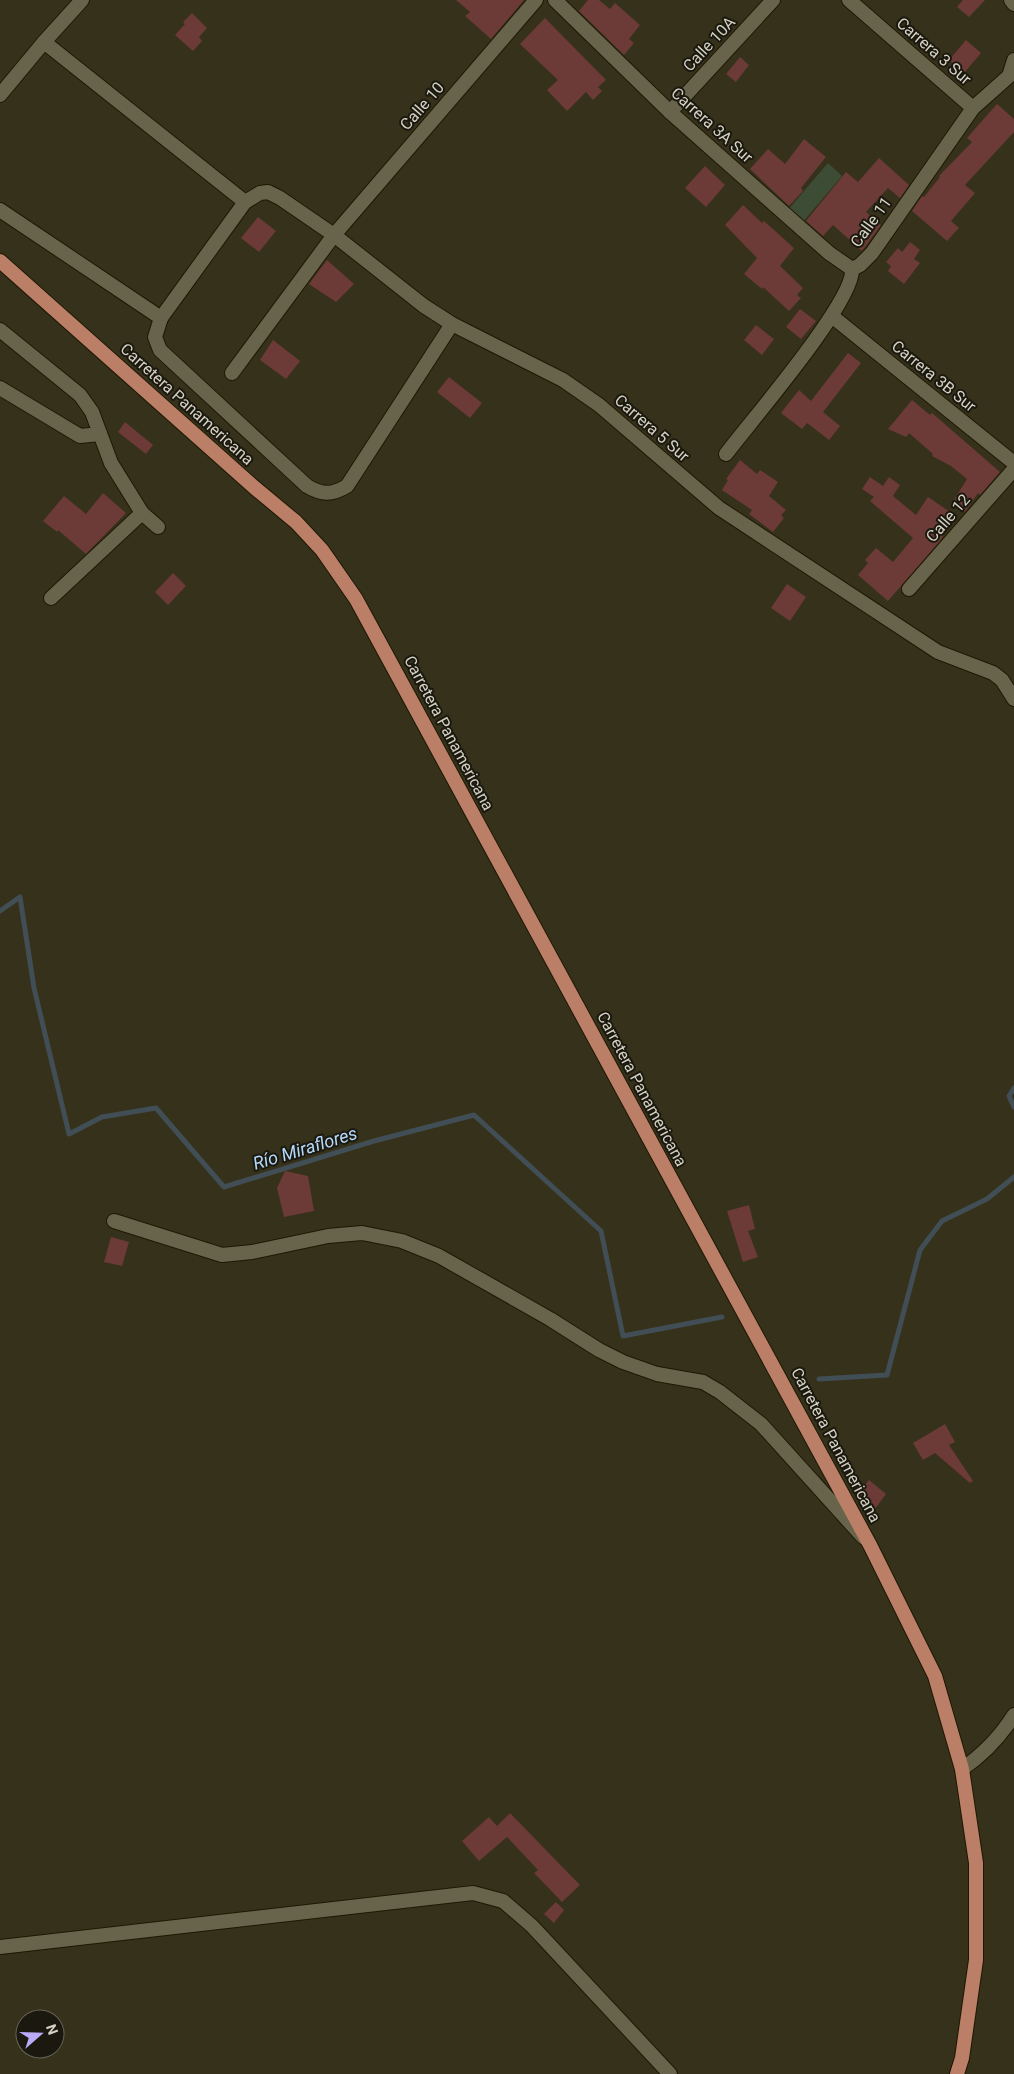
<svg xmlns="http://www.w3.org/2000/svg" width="1014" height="2074" font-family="Roboto,sans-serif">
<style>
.green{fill:#3d4c34}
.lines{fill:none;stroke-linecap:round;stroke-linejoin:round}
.stream{stroke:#414e55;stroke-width:5}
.building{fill:#6c3a37}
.minor-casing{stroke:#1e1804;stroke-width:16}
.trunk-casing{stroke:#1e1804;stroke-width:16}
.minor{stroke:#68634b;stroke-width:14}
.trunk{stroke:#ba7f66;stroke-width:14}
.labels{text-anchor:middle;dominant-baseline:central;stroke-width:4;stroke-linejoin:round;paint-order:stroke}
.street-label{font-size:16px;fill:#d5d2c4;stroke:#1b190f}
.water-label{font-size:18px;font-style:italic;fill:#b4dafb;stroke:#1b190f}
</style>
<rect width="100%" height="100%" fill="#36311a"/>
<!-- green -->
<path class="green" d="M828 163 842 176 802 223 787 211Z"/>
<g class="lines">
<!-- stream -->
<g class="stream">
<path d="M0 911 20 897 34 988 69 1134 102 1117 156 1108 224 1187 374 1141 474 1115 601 1231 623 1336 722 1317"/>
<path d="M1014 1088 1009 1096 1014 1107"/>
<path d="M819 1379 887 1375 920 1250 942 1221 987 1199 1014 1177"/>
</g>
</g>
<!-- building -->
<g class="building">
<path d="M456 0H524L491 39 465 16 470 12Z"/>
<path d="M588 0H599L610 9 615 3 640 25 629 39 634 43 624 55 579 11Z"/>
<path d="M963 0H985L969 17 957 7Z"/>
<path d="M192 13 207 28 199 37 202 41 193 51 175 35 185 24 183 22Z"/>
<path d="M545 18 606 80 598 87 602 91 593 100 586 92 567 111 547 90 558 80 520 44Z"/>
<path d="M966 40 981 53 964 73 949 60Z"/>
<path d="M740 57 749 65 736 82 726 74Z"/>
<path d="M997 104 1014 119V132L965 185 975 193 951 221 959 228 947 241 912 211 922 196 924 197 940 177 939 176 972 142 967 138Z"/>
<path d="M804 139 826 157 801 188 803 191 789 206 750 169 768 149 785 164Z"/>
<path d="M879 158 909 185 900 198 888 188 866 212 881 225 862 251 833 225 823 236 806 221 846 172 858 182Z"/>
<path d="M705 166 725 185 706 207 685 188Z"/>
<path d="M743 205 762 223 764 221 794 248 780 266 803 288 797 295 801 298 789 311 763 287 762 289 744 274 757 258 725 225Z"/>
<path d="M258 217 276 231 259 252 241 238Z"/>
<path d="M910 242 920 250 914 259 920 263 904 284 888 271 891 266 886 262 898 248 902 252Z"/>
<path d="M327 260 354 284 336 302 309 284Z"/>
<path d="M800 309 816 321 801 339 786 327Z"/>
<path d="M756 325 774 339 762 355 744 340Z"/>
<path d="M273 340 300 361 286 379 260 360Z"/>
<path d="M848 353 861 363 823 412 840 426 829 440 807 423 802 429 781 413 799 390 811 401Z"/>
<path d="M449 377 482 403 470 418 437 392Z"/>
<path d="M912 400 930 415 932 413 1000 472 980 495 978 493 965 512 952 503 967 479 951 466 932 456 933 454 909 433 906 437 888 429Z"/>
<path d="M125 422 153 445 146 454 118 432Z"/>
<path d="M740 460 757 474 760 470 778 482 769 496 786 510 781 515 784 518 773 532 749 514 752 510 722 490 728 480 726 479Z"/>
<path d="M870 477 883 486 889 477 900 485 893 496 916 515 928 497 950 512 938 533 943 536 940 541 888 601 858 575 868 563 865 560 876 548 893 562 913 538 870 501 874 497 862 489Z"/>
<path d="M103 493 126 513 86 554 58 530 57 532 43 521 64 496 86 514Z"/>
<path d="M173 573 186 586 168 605 155 592Z"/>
<path d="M787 584 806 597 790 621 771 608Z"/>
<path d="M285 1171 308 1176 314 1211 284 1217 277 1188Z"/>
<path d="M749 1205 755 1229 748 1231 758 1257 743 1262 727 1211Z"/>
<path d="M111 1237 129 1242 122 1266 104 1262Z"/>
<path d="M945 1424 955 1442 949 1445 973 1481 970 1483 935 1453 923 1460 913 1443Z"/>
<path d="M869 1480 886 1494 875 1509 857 1495Z"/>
<path d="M510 1813 580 1885 562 1902 534 1873 538 1870 507 1837 479 1861 462 1841 489 1817 497 1826Z"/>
<path d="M556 1902 564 1910 554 1923 544 1914Z"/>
</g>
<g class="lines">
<defs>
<g id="minor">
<path d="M555 0 670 112 829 253 852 269"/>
<path d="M849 0 973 108"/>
<path d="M1011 0 1014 4"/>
<path d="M44 42 82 0"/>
<path d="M0 95 44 42 245 202"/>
<path d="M670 112 773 0"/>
<path d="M0 210 161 318 245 202 260 193 268 192 280 198 334 235 424 306 452 324 563 380 599 405 719 508 938 652 993 673 1002 680 1014 699"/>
<path d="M852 269 860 265 872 253 973 108 1009 76 1014 60"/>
<path d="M833 317 1014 463"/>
<path d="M161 318 155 337 160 350 307 486C322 495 332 495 347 486L452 324"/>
<path d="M0 330 80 395 92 412 111 463 142 513 158 527"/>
<path d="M232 373 334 235 536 0"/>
<path d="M0 388 80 436 100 434"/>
<path d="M726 454C750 422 855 301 852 269"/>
<path d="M909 589 1014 469"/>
<path d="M51 598 142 513"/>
<path d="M114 1221 222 1255 252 1252 328 1236 362 1233 402 1241 439 1256 550 1319 599 1350 623 1362 657 1374 703 1382 720 1392 761 1424 863 1537"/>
<path d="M962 1769C984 1754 1000 1737 1014 1715"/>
<path d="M0 1947 473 1893 503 1901 532 1926 670 2074"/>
</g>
<path id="trunk" d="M0 261 255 488 296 522 322 550 356 599 870 1545 935 1676 962 1769 976 1863V1960L962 2058 957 2074"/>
</defs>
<!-- minor casing -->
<use href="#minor" class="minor-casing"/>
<!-- trunk casing -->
<use href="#trunk" class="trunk-casing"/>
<!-- minor -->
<use href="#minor" class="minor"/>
<!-- trunk -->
<use href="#trunk" class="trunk"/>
</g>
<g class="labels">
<!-- street labels -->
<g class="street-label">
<text transform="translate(709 44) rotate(-47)">Calle 10A</text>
<text transform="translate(934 51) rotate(41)">Carrera 3 Sur</text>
<text transform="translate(422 106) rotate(-49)">Calle 10</text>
<text transform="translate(712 125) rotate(42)">Carrera 3A Sur</text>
<text transform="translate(871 222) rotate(-54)">Calle 11</text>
<text transform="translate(934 376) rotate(39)">Carrera 3B Sur</text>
<text transform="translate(187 404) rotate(42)">Carretera Panamericana</text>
<text transform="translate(652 428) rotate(41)">Carrera 5 Sur</text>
<text transform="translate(948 518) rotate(-49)">Calle 12</text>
<text transform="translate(449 733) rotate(62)">Carretera Panamericana</text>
<text transform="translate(642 1089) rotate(62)">Carretera Panamericana</text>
<text transform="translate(836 1445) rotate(62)">Carretera Panamericana</text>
</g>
<!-- water labels -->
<g class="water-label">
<text transform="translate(305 1148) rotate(-17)">Río Miraflores</text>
</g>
</g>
<!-- north arrow -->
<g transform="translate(40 2034) rotate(70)"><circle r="24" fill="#1b190f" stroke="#656357"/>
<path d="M0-4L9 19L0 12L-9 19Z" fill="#b9abf7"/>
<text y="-8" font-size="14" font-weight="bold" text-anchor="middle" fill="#d5d2c4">N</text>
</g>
</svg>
